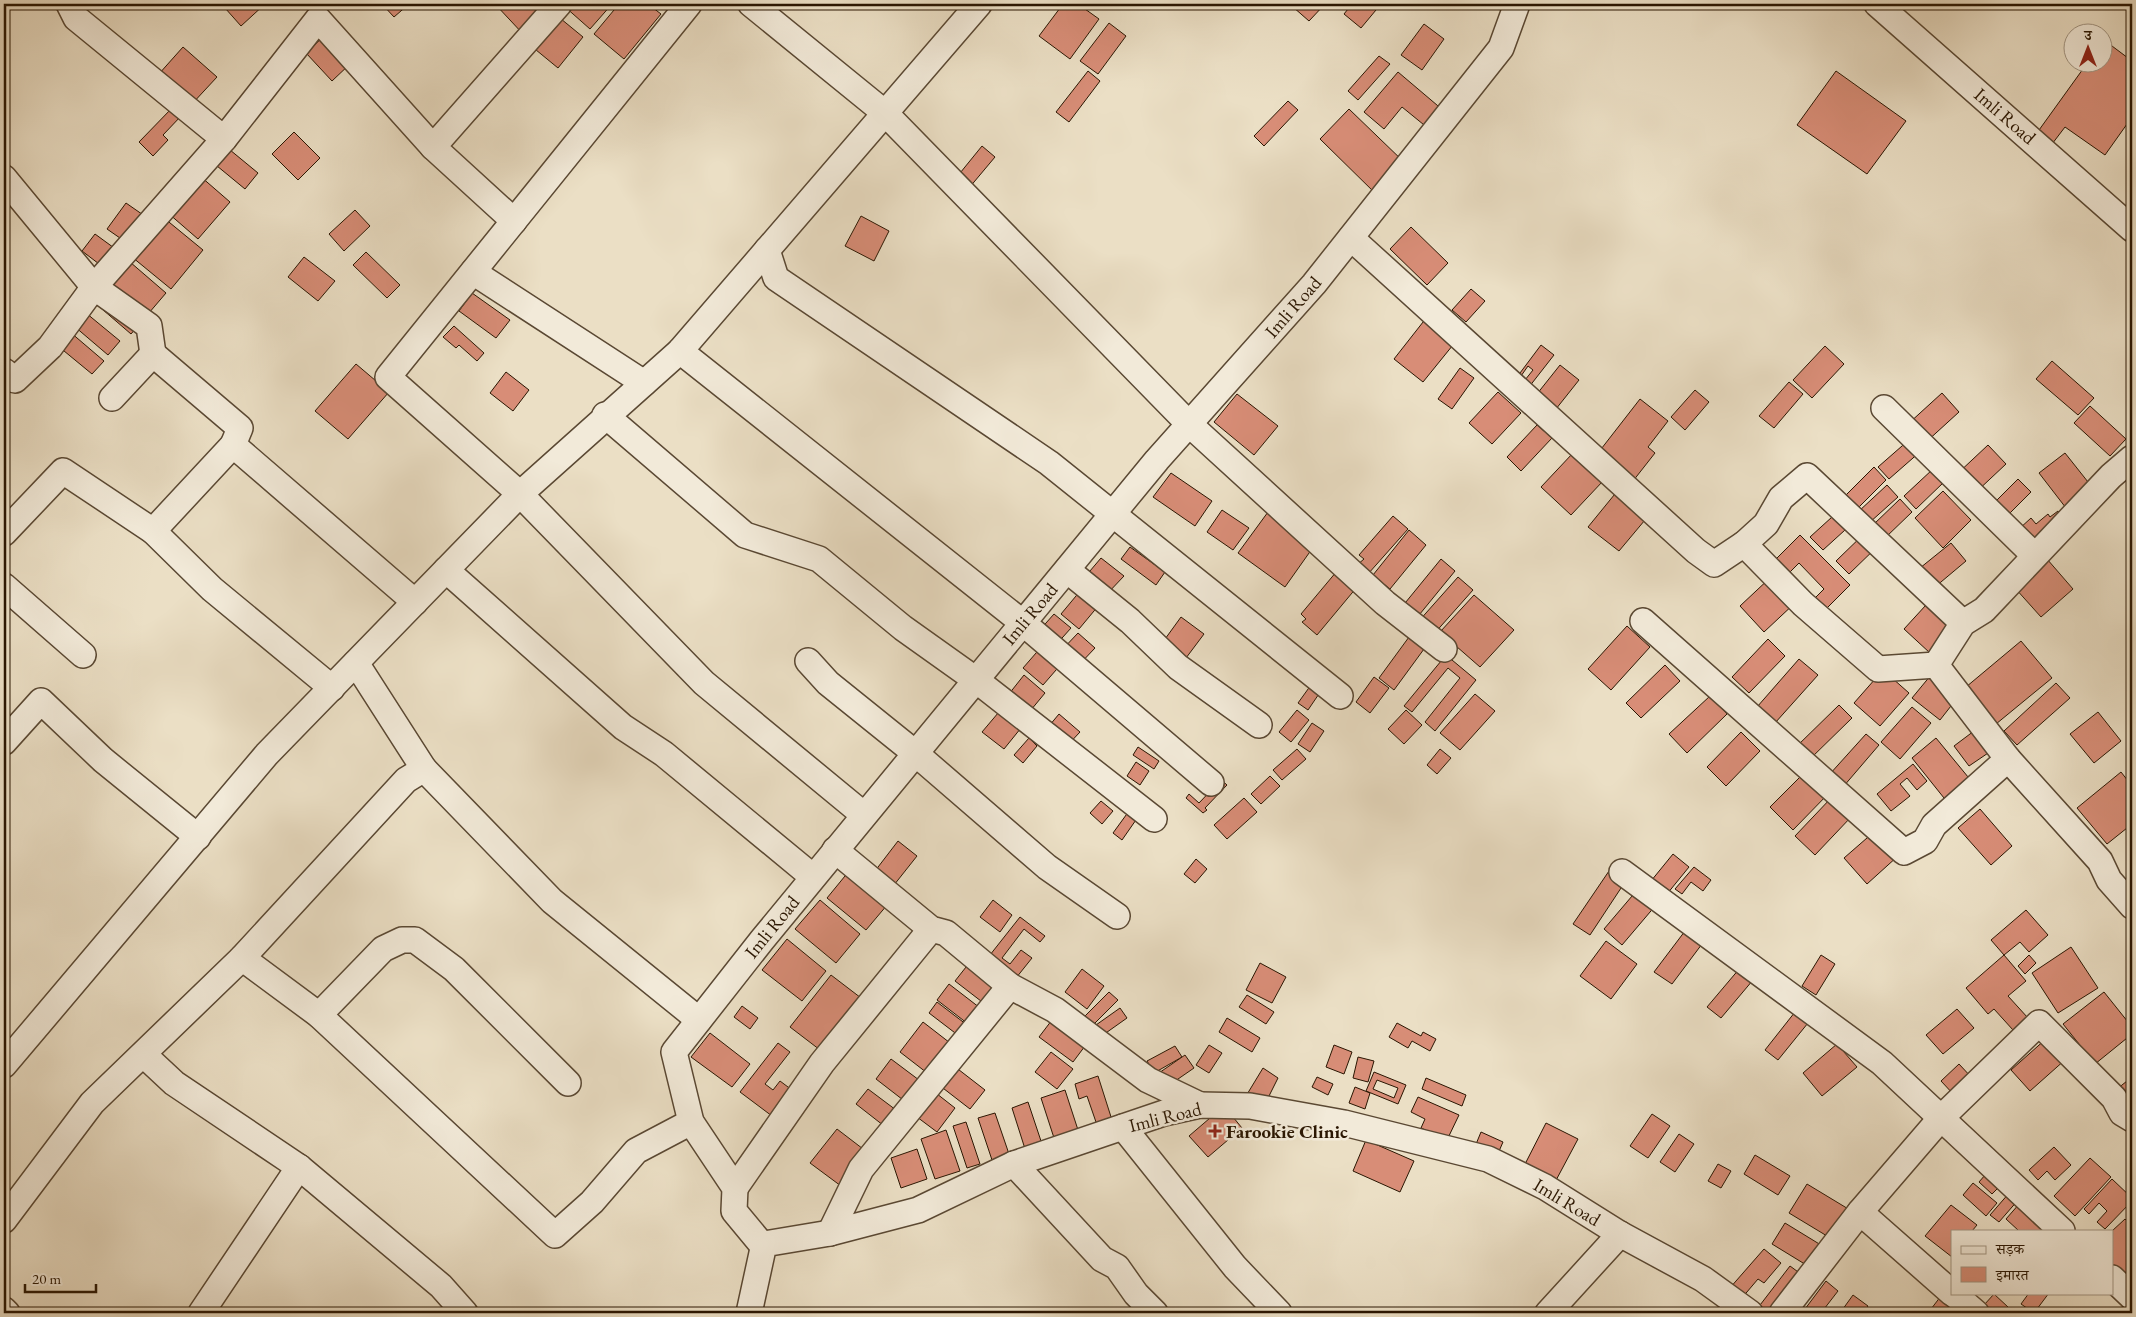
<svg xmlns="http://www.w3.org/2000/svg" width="2136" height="1317" font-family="'EB Garamond','Noto Serif Devanagari',serif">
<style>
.building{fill:#d88d77;stroke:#2a1602;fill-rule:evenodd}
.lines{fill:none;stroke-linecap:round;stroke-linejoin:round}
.minor-casing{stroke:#5a4833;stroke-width:28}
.minor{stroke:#f2ead9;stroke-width:25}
.poi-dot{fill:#8f2418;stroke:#f2ead9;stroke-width:2}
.labels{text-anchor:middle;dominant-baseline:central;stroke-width:5;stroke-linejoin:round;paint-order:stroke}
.street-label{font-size:19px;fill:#2a1602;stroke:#f2ead9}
.poi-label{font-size:19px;font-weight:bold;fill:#2a1602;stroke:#f2ead9;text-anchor:start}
</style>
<rect width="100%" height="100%" fill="#ebdfc5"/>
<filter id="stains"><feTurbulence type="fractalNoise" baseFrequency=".004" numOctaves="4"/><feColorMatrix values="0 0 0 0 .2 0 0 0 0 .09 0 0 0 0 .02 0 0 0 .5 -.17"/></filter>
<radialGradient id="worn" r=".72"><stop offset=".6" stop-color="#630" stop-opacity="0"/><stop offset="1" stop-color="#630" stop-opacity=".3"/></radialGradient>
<!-- building -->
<g class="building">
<path d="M229 4H265L241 26 225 8Z"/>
<path d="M382 4H409L394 17Z"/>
<path d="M495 4H542L550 12 524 35Z"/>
<path d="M566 4H612L590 29 564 6Z"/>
<path d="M619 4H648L661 14 624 59 594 34Z"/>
<path d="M1063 4H1078L1099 19 1070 59 1039 36Z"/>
<path d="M1295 4H1325L1309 21 1293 7Z"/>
<path d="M1352 4H1381L1361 28 1344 14Z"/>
<path d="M555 14 583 37 558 68 530 45Z"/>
<path d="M1109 23 1126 36 1098 74 1080 61Z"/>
<path d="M1424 24 1444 39 1422 70 1401 55Z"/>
<path d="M325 35 351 63 332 81 306 53Z"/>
<path d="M2104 40 2132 61V117L2105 155 2065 127 2049 148 2034 137 2088 62H2104Z"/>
<path d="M183 47 217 77 191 105 158 75Z"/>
<path d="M1379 56 1390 64 1358 100 1348 91Z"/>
<path d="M1088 71 1100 81 1069 122 1056 112Z"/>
<path d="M1836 71 1906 121 1867 174 1797 125Z"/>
<path d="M1398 72 1444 111 1429 129 1402 107 1384 129 1364 112Z"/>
<path d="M1288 101 1298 110 1264 146 1254 136Z"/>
<path d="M173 107 182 115 163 135 168 140 153 156 139 142Z"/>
<path d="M1349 109 1406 164 1377 195 1320 139Z"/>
<path d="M294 132 320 158 298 180 272 154Z"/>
<path d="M224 145 258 173 245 189 211 161Z"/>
<path d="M982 146 995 157 969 188 956 178Z"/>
<path d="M200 176 230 202 198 239 168 213Z"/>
<path d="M126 203 149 219 130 245 107 229Z"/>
<path d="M355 210 370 226 344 251 329 234Z"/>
<path d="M861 216 889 231 874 261 845 246Z"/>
<path d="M164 218 203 250 171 289 132 257Z"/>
<path d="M1411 227 1448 263 1427 285 1390 249Z"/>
<path d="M95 234 121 253 107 270 82 251Z"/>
<path d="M366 252 400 285 387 298 353 265Z"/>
<path d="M304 257 335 281 318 301 288 277Z"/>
<path d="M130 262 166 293 131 334 95 303Z"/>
<path d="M1471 289 1485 301 1466 322 1452 310Z"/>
<path d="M472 293 510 320 496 338 459 311Z"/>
<path d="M86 313 120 341 108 355 74 326Z"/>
<path d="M1427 317 1457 340 1423 382 1394 359Z"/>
<path d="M454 326 484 353 477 361 459 345 456 348 443 337Z"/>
<path d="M70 332 104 361 92 374 58 346Z"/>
<path d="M1541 345 1554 355 1529 387 1517 377ZM1528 366 1533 370 1525 380 1521 376Z"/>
<path d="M1825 346 1844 364 1812 398 1793 380Z"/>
<path d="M2052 361 2094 398 2078 415 2036 379Z"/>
<path d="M356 364 389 392 348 439 315 411Z"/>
<path d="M1560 365 1579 380 1552 414 1533 399Z"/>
<path d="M1460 368 1474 378 1452 409 1438 399Z"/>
<path d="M506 372 529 390 513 411 490 393Z"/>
<path d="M1789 382 1803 394 1774 428 1759 416Z"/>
<path d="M1695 390 1709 402 1685 430 1671 417Z"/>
<path d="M1498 392 1521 413 1492 444 1469 423Z"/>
<path d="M1942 393 1959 412 1925 443 1908 424Z"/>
<path d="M1237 394 1278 426 1254 455 1214 422Z"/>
<path d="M1640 399 1668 421 1648 447 1655 453 1633 481 1598 453Z"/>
<path d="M2090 406 2126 439 2110 456 2074 423Z"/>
<path d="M1537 425 1552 438 1521 471 1507 457Z"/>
<path d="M1910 439 1921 451 1889 479 1878 467Z"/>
<path d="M1988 445 2006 464 1974 494 1956 475Z"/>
<path d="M1573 453 1603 481 1571 515 1541 487Z"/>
<path d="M2065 453 2092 487 2066 508 2039 473Z"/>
<path d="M1874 467 1886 480 1856 510 1843 498Z"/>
<path d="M1933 469 1944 482 1916 509 1904 496Z"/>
<path d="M1171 473 1212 501 1195 526 1153 497Z"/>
<path d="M2018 479 2031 492 2002 521 1989 508Z"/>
<path d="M1887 485 1898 497 1869 523 1858 512Z"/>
<path d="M1619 489 1650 514 1619 551 1588 527Z"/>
<path d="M1943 491 1971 520 1943 548 1915 518Z"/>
<path d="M1900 499 1912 512 1885 538 1873 525Z"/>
<path d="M1843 507 1856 520 1823 550 1810 537Z"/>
<path d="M1222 510 1249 528 1233 550 1207 532Z"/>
<path d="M2058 511 2072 527 2040 554 2019 529 2031 518 2036 524 2048 514 2050 517Z"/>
<path d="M1268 512 1314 546 1285 587 1238 553Z"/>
<path d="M1393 516 1408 529 1368 574 1357 565 1364 559 1359 555Z"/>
<path d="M1409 530 1426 545 1390 589 1373 575Z"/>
<path d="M1868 530 1881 543 1849 574 1836 561Z"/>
<path d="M1800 535 1850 585 1823 612 1812 601 1824 589 1799 563 1785 577 1772 563Z"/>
<path d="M1951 543 1966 561 1935 587 1920 568Z"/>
<path d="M1130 547 1165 572 1156 585 1121 559Z"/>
<path d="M1101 558 1124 576 1106 595 1084 578Z"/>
<path d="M1441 559 1455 571 1415 620 1401 608Z"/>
<path d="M2047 559 2073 589 2041 617 2015 588Z"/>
<path d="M1337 571 1357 587 1317 635 1302 622 1306 619 1301 614Z"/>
<path d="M1772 576 1796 602 1764 632 1740 606Z"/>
<path d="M1458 577 1473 590 1433 635 1418 622Z"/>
<path d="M1081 590 1099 605 1079 629 1061 614Z"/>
<path d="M1474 595 1514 630 1480 667 1440 632Z"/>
<path d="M1926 605 1953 628 1930 653 1904 629Z"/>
<path d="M1054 614 1071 628 1054 647 1038 632Z"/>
<path d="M1181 617 1204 634 1183 662 1160 646Z"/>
<path d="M1627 626 1650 647 1611 690 1588 669Z"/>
<path d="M1078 633 1095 648 1077 667 1060 652Z"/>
<path d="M1409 637 1424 649 1394 690 1379 678Z"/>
<path d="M1768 639 1785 656 1749 693 1732 677Z"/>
<path d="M2021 641 2052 678 1996 724 1966 687Z"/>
<path d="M1043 645 1063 662 1043 685 1023 668Z"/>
<path d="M1446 655 1476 680 1435 731 1425 722 1460 678 1448 668 1412 712 1404 706Z"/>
<path d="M1799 659 1818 675 1775 723 1757 707Z"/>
<path d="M1665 665 1680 681 1641 718 1626 703Z"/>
<path d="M1883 670 1909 693 1880 726 1854 703Z"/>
<path d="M1024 675 1045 693 1026 716 1005 699Z"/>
<path d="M1931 675 1958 697 1940 720 1912 698Z"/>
<path d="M1374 677 1389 688 1370 713 1356 702Z"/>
<path d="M1316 678 1325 685 1308 710 1298 703Z"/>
<path d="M2056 683 2070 698 2017 745 2004 731Z"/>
<path d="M1475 694 1495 711 1460 750 1440 733Z"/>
<path d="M1710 696 1727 714 1687 753 1669 734Z"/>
<path d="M1839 705 1852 718 1809 760 1796 747Z"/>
<path d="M1004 706 1025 723 1004 749 982 732Z"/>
<path d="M1912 707 1931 723 1900 759 1881 742Z"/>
<path d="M1297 710 1309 720 1291 742 1279 732Z"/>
<path d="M1406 710 1422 725 1404 744 1388 729Z"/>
<path d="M2098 712 2121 741 2094 763 2070 734Z"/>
<path d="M1059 714 1080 732 1064 749 1044 732Z"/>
<path d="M1312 723 1324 731 1310 752 1298 744Z"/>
<path d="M1978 728 1994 749 1969 766 1954 746Z"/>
<path d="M1741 732 1760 751 1726 786 1707 767Z"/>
<path d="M1866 734 1879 745 1843 787 1829 775Z"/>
<path d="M1029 738 1037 746 1023 763 1014 755Z"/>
<path d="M1936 738 1973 783 1948 803 1912 758Z"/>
<path d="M1138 747 1159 761 1154 769 1133 755Z"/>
<path d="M1297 749 1306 759 1282 780 1273 770Z"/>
<path d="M1440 749 1451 758 1437 774 1427 765Z"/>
<path d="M1136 762 1149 771 1140 785 1127 776Z"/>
<path d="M1913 764 1927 781 1917 790 1907 778 1900 784 1910 796 1891 811 1877 794Z"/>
<path d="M1210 770 1227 785 1205 808 1207 810 1203 813 1186 798 1189 794 1199 803 1218 783Z"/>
<path d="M1807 770 1830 792 1793 830 1770 807Z"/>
<path d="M2121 772 2132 786V824L2107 844 2077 808Z"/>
<path d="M1270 776 1280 786 1261 804 1251 794Z"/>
<path d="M1832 797 1852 816 1815 855 1795 836Z"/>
<path d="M1244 798 1257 812 1227 839 1214 825Z"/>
<path d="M1101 801 1113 811 1102 824 1090 813Z"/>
<path d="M1980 809 2012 846 1991 865 1958 828Z"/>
<path d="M1129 811 1138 817 1122 840 1113 833Z"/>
<path d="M1875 831 1898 856 1867 884 1844 858Z"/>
<path d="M898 841 917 856 894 885 875 871Z"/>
<path d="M1673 854 1689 867 1667 894 1651 881Z"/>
<path d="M1196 859 1207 869 1195 883 1184 874Z"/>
<path d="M854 865 893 898 866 930 827 898Z"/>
<path d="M1694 867 1711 880 1703 891 1691 882 1682 894 1675 889Z"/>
<path d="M1609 871 1625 882 1590 935 1573 924Z"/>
<path d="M1638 889 1656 905 1622 945 1604 929Z"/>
<path d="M820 900 860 934 836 963 795 929Z"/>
<path d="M993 900 1012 915 1000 932 980 917Z"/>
<path d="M2026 910 2048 935 2029 952 2020 942 2004 955 1991 940Z"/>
<path d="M1020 917 1045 936 1040 942 1024 929 1002 958 1010 964 1021 950 1032 958 1012 983 986 960Z"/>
<path d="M1685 931 1702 944 1672 984 1654 972Z"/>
<path d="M787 939 826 971 802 1001 762 970Z"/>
<path d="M1606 941 1637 964 1611 999 1580 976Z"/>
<path d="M2071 947 2098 988 2058 1013 2032 973Z"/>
<path d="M1821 955 1835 964 1816 995 1802 986Z"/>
<path d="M2004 955 2026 981 2008 996 2028 1018 2013 1030 1994 1009 1988 1014 1966 988Z"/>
<path d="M2029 955 2036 963 2025 974 2018 966Z"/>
<path d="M970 962 1005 989 990 1008 955 981Z"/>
<path d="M1260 963 1286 977 1272 1003 1246 990Z"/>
<path d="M1740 968 1753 980 1721 1018 1707 1007Z"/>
<path d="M1082 969 1104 986 1087 1009 1065 992Z"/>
<path d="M831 975 865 1001 824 1053 790 1027Z"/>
<path d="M949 984 984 1011 972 1027 937 1000Z"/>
<path d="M1109 992 1118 1000 1092 1026 1083 1018Z"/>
<path d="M2104 992 2132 1027V1034L2095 1064 2063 1024Z"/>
<path d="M1247 995 1274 1012 1266 1024 1239 1007Z"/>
<path d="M937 1002 971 1028 963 1039 929 1013Z"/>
<path d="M742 1006 758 1018 750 1029 734 1017Z"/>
<path d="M1120 1008 1127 1018 1103 1035 1096 1025Z"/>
<path d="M1957 1009 1974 1028 1943 1054 1926 1035Z"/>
<path d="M1795 1012 1808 1023 1778 1060 1765 1050Z"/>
<path d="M1055 1016 1088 1042 1073 1062 1039 1037Z"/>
<path d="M1227 1018 1260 1038 1252 1052 1219 1032Z"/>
<path d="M923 1022 954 1046 931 1076 900 1052Z"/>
<path d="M1397 1023 1421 1036 1423 1032 1436 1039 1430 1051 1412 1041 1408 1048 1389 1037Z"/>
<path d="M710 1033 750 1064 732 1087 691 1057Z"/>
<path d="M2047 1038 2066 1059 2030 1091 2011 1070Z"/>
<path d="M778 1043 790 1052 765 1084 773 1090 780 1081 796 1093 776 1119 740 1092Z"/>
<path d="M1837 1044 1857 1067 1822 1096 1803 1073Z"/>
<path d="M1209 1045 1222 1053 1209 1073 1196 1065Z"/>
<path d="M1334 1045 1352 1052 1344 1074 1326 1067Z"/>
<path d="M1175 1046 1182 1057 1154 1073 1147 1061Z"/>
<path d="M1051 1052 1073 1069 1057 1089 1035 1072Z"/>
<path d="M1185 1055 1194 1068 1165 1088 1156 1075Z"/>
<path d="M1358 1057 1374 1061 1368 1082 1353 1078Z"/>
<path d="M891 1059 923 1083 907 1103 876 1079Z"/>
<path d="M1959 1064 1973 1079 1955 1096 1941 1081Z"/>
<path d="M954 1066 985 1090 970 1109 939 1085Z"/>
<path d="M1263 1068 1278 1078 1267 1100 1246 1096Z"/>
<path d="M1374 1072 1406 1085 1398 1104 1366 1091ZM1377 1080 1398 1088 1394 1098 1373 1089Z"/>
<path d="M1098 1076 1112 1120 1097 1125 1087 1096 1079 1099 1075 1084Z"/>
<path d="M1317 1077 1333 1084 1328 1095 1312 1087Z"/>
<path d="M2132 1077V1108L2117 1089Z"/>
<path d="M1426 1078 1466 1095 1462 1106 1422 1089Z"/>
<path d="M1355 1087 1370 1093 1365 1109 1349 1103Z"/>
<path d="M868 1089 900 1113 888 1129 856 1104Z"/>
<path d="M932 1090 955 1108 937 1132 913 1114Z"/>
<path d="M1065 1090 1079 1133 1055 1141 1041 1098Z"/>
<path d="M1418 1097 1459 1115 1447 1140 1421 1128 1425 1119 1411 1112Z"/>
<path d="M1028 1102 1043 1147 1026 1152 1012 1108Z"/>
<path d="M1224 1106 1242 1128 1208 1157 1189 1136Z"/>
<path d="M995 1113 1009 1154 992 1160 978 1118Z"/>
<path d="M1652 1114 1670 1126 1648 1158 1630 1146Z"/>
<path d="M966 1122 980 1164 967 1168 953 1126Z"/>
<path d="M1546 1123 1578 1139 1554 1184 1523 1168Z"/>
<path d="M837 1129 867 1152 841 1186 810 1163Z"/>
<path d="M946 1130 960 1171 935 1179 921 1139Z"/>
<path d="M1481 1132 1503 1142 1496 1158 1474 1149Z"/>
<path d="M1679 1134 1694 1144 1675 1172 1660 1162Z"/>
<path d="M1366 1140 1414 1161 1400 1192 1353 1171Z"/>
<path d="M2054 1147 2071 1165 2055 1180 2047 1171 2038 1180 2029 1170Z"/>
<path d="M917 1149 927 1179 901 1188 891 1158Z"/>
<path d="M1755 1155 1790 1176 1778 1195 1744 1174Z"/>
<path d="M2090 1158 2111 1177 2075 1216 2054 1196Z"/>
<path d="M1718 1164 1731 1171 1721 1188 1708 1181Z"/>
<path d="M1992 1167 2006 1180 1992 1194 1979 1182Z"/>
<path d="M2112 1179 2132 1198V1201L2105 1229 2097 1222 2107 1211 2099 1203 2089 1214 2084 1209Z"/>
<path d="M1973 1183 1997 1203 1986 1216 1963 1195Z"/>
<path d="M1807 1184 1850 1210 1832 1239 1789 1213Z"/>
<path d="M2010 1192 2019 1199 1999 1222 1990 1215Z"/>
<path d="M2020 1203 2045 1227 2042 1231H2019L2006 1219Z"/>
<path d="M1951 1205 1977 1225 1972 1231H1952V1257L1925 1236Z"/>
<path d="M2125 1219 2132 1226V1286L2112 1266V1231Z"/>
<path d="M1785 1223 1834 1253 1821 1274 1772 1244Z"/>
<path d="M1764 1249 1781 1263 1764 1283 1758 1279 1741 1299 1729 1289Z"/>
<path d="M1790 1266 1809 1280 1784 1313H1763L1757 1309Z"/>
<path d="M1826 1281 1838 1291 1821 1313H1802Z"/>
<path d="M1944 1292 1967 1313H1928Z"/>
<path d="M2029 1293H2049L2034 1313 2021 1304Z"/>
<path d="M1994 1294 2008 1307 2002 1313H1987L1989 1310 1984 1305Z"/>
<path d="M1853 1295 1868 1306 1863 1313H1840Z"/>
</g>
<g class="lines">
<defs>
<g id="minor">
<path d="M69 4 76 18 224 139 318 19 433 147"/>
<path d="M689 4 388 377 520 494 704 683 864 815"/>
<path d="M751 4 885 113 1189 424 1385 603 1444 649"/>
<path d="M1877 4 2132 229"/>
<path d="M4 178 94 287 149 326 153 354"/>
<path d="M514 221 433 147 559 4"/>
<path d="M1351 238 1696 551 1714 564 1744 544 1766 524 1781 498 1807 476 1963 623"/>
<path d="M767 250 776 278 1049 463 1340 696"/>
<path d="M473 272 644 383"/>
<path d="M680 351 1023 623 1211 783"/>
<path d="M4 371 15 380 50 347 94 287 224 139"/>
<path d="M112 398 153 354 240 428 233 445 415 602"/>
<path d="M1884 408 2034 555"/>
<path d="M605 415 745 535 819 559 903 628 976 680 1154 819"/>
<path d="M153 531 212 589 332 688"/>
<path d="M4 533 63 471 153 531 233 445"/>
<path d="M1744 544 1803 604 1878 669 1936 665"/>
<path d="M446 570 623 727 664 754 813 877"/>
<path d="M1067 570 1130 621 1178 667 1259 725"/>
<path d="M4 586 83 655"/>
<path d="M1643 621 1904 852 1925 841 1934 825 2008 759"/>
<path d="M808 661 828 683 915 753 1047 867 1117 916"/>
<path d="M356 663 424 769"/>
<path d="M1936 665 2008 759 2100 861 2109 880 2132 906"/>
<path d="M1936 665 1963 623 1984 610 2111 476 2132 458"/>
<path d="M4 742 41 701 103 760 198 837"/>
<path d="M835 850 931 929 946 933 1010 986 1055 1010 1148 1080 1200 1105"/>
<path d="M1622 872 1882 1063 2062 1231"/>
<path d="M242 958 319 1015 555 1235 592 1202 636 1151 691 1122"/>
<path d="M319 1015 383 949 402 940H415L454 969 568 1083"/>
<path d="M144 1055 174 1083 299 1167 441 1286 465 1313"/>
<path d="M4 1065 267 754 520 494 680 351 979 4"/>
<path d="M1123 1127 1235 1267 1279 1313"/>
<path d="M1014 1164 1102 1259 1117 1267 1136 1294 1155 1313"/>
<path d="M735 1188 822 1063 931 929"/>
<path d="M1860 1212 1952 1293"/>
<path d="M4 1220 92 1103 242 958 406 780 424 769 552 901 699 1020"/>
<path d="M830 1233 861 1169 1010 986"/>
<path d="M763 1246 734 1211 735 1188 691 1122 674 1052 762 940 1157 460 1314 284 1501 48 1517 4"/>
<path d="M2112 1278 2132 1297"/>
<path d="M1953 1293 1976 1313"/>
<path d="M4 1310 7 1313"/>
<path d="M201 1313 299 1167"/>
<path d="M749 1313 764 1244 830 1233 918 1210 1014 1164 1164 1113 1200 1105 1250 1106 1344 1123 1488 1159 1545 1187 1620 1234 1703 1279 1750 1313"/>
<path d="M1548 1313 1620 1234"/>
<path d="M1782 1313 1860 1212 1941 1118 2039 1023 2114 1098 2122 1113 2132 1119"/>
</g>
</defs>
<!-- minor casing -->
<use href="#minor" class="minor-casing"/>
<!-- minor -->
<use href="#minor" class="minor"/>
</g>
<!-- markers -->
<path class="poi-dot" d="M1212.5 1123.5h5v5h5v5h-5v5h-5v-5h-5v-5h5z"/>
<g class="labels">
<!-- street labels -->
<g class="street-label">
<text transform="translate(2005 116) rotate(41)">Imli Road</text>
<text transform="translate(1293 307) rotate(-49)">Imli Road</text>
<text transform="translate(1030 614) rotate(-50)">Imli Road</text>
<text transform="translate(772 927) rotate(-51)">Imli Road</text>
<text transform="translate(1165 1117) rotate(-14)">Imli Road</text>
<text transform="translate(1567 1202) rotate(31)">Imli Road</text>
</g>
<!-- poi labels -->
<g class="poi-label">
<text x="1226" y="1131">Farookie Clinic</text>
</g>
</g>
<!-- margin -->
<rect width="2136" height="1317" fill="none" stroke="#ebdfc5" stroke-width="20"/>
<rect x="5" y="5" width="2126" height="1307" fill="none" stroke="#2a1602" stroke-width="2.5"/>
<rect x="10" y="10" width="2116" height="1297" fill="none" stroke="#2a1602"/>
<!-- legend -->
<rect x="1951" y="1230" width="162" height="65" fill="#f2ead9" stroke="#a29583"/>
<rect x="1961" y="1246" width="25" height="8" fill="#f2ead9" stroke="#a29583"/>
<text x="1996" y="1254" font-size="15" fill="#2a1602">सड़क</text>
<rect x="1961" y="1267" width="25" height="15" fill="#d88d77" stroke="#a29583"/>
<text x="1996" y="1280" font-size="15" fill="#2a1602">इमारत</text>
<!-- north arrow -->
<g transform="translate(2088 48)"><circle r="24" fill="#f2ead9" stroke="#a29583"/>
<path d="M0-4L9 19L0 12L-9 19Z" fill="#8f2418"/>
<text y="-8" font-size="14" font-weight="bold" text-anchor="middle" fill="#2a1602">उ</text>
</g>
<!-- scale -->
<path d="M25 1284v8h71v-8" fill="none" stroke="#2a1602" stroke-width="2.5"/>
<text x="32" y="1284" font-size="15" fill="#2a1602" stroke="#f2ead9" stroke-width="4" paint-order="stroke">20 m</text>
<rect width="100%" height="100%" filter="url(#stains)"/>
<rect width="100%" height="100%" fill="url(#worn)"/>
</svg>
